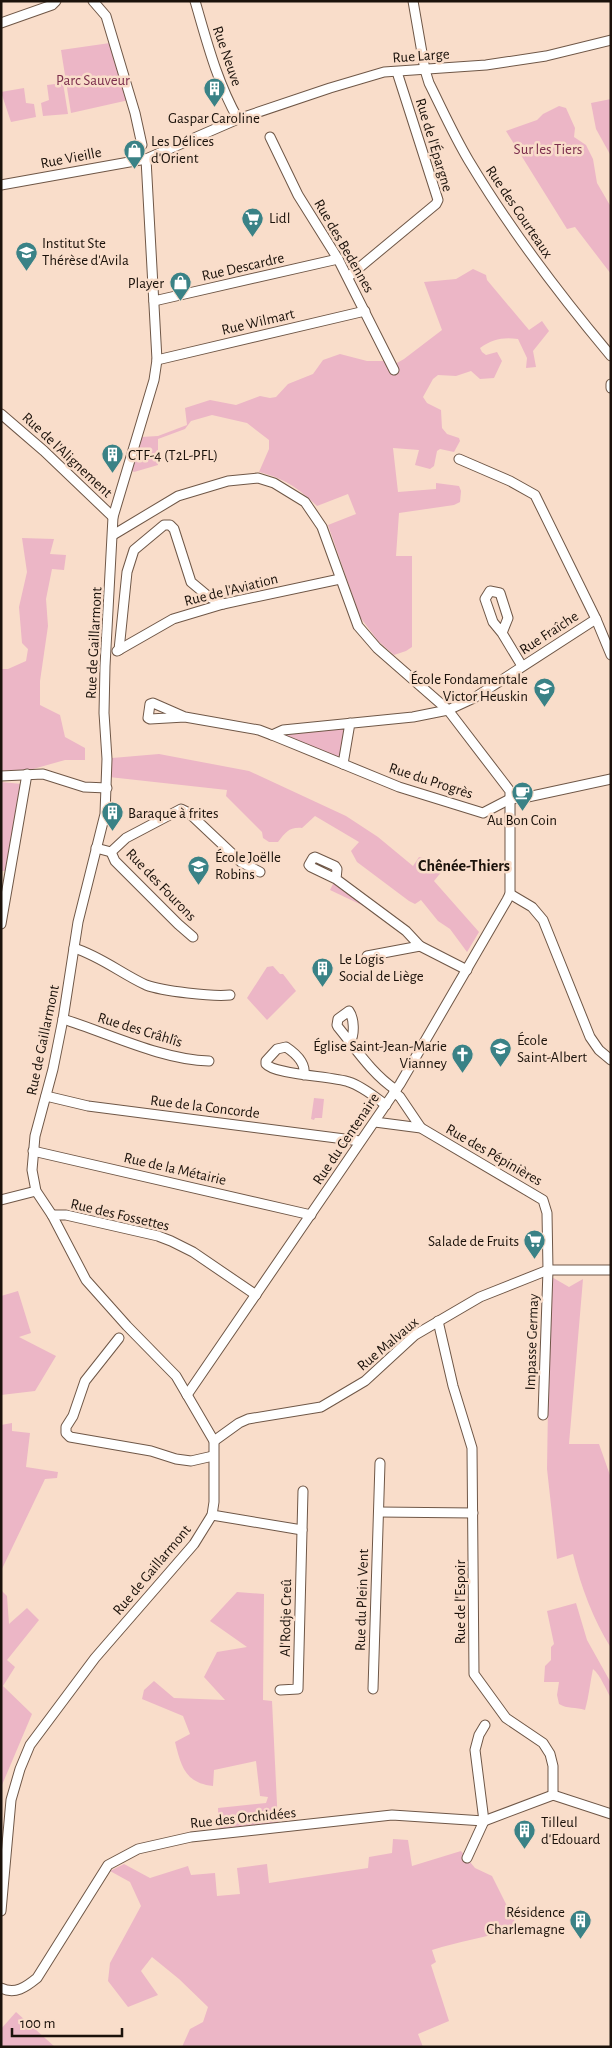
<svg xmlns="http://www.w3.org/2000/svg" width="612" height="2048" font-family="'Alegreya Sans',sans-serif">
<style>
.green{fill:#ecb6c6}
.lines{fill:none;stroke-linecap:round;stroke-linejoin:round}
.minor-casing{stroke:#6f5747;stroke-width:11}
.minor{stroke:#fff;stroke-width:9}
.labels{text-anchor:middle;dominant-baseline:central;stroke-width:5;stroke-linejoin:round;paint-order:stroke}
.street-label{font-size:15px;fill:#1b120b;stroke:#f9ddca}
.park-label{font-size:15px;fill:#7c2f4d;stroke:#f9ddca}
.poi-label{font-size:15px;fill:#1b120b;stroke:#f9ddca;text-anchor:start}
.neighbourhood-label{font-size:16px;font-weight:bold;fill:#1b120b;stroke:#f9ddca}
</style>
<rect width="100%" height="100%" fill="#f9ddca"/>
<!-- green -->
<g class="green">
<path d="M110 43 129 100 71 113 61 50Z"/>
<path d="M63 83 68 114 43 116 41 103 49 100 47 85Z"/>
<path d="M24 88 26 103 34 104 36 117 11 122 1 92Z"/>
<path d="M611 99V156L596 129 591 103Z"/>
<path d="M559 106 566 108 575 128 574 137 586 145 593 159 597 183 611 207V274L575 227 567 229 506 131 537 120 543 114Z"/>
<path d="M473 269 486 275 487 280 529 330 542 321 549 331 533 351 536 367 526 368 527 358 518 339C503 337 493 339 480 348L482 352 486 355 497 352 502 361 494 378 480 379 471 371 456 376 438 375 433 379 423 397 427 403 441 410 442 428 447 434 459 438 460 441 454 452 440 449 437 451 434 466 430 469 415 465 419 450 393 448 398 492 436 489V483L459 486 461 491 460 502 454 505 399 513 396 556H412V647L406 651 394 655 378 641 360 617 328 525 356 514 348 494 317 506C297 487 285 479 259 472L269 449V440L247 423 212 415 191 421 185 429 158 439V465L134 472 131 470 141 437 158 436 187 425 185 408 210 400 236 405 260 396 270 398 276 397 288 384 313 374 323 360 340 354 367 361H384L388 368 404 359 442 330 424 282 456 279Z"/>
<path d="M22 538 54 539 50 554 66 555 64 570 52 569 46 599 48 626 40 681V705L60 715 65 737 85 748V760H65L26 771 1 772V669H8L26 661 28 649 22 643 19 607 27 572Z"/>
<path d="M345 727 347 729 341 757 339 758 285 736 286 733Z"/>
<path d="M159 754 249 771 346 816 378 837 413 866 419 857 447 865 434 881 479 932 467 952 450 929 438 921 421 900 415 904 409 901 357 862 351 851 359 842 315 816 302 828C289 827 286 832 278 842H269L263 838 262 832 226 796 227 790 109 777 112 758Z"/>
<path d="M1 782 22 784 6 871H1Z"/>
<path d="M334 882 368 908 330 890Z"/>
<path d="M273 966 280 974H283L296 991 267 1020 247 998 267 967Z"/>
<path d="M314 1098 324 1099 322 1118H315L314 1120 311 1119Z"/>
<path d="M550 1276 569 1287 583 1279 569 1444H599L611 1478V1648C593 1619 581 1587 573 1554L557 1559 547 1469Z"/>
<path d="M18 1291 31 1333 19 1337 56 1356 35 1391 1 1395V1296Z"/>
<path d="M12 1423V1431L30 1433 26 1467 58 1472 57 1478 45 1479 1 1571V1425Z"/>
<path d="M1 1590 7 1596 9 1624 27 1608 39 1620 7 1660 15 1667 3 1686 32 1714 2 1785 1 1799Z"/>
<path d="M237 1592 264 1594 263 1700 272 1701 278 1825 219 1831 218 1808 266 1803 268 1797 260 1796 256 1761 214 1770 213 1786C185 1783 181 1766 175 1742L190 1734 183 1716 142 1699 144 1690 154 1681 174 1698 225 1700 204 1677 217 1652 247 1647 210 1621Z"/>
<path d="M576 1603 587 1640 611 1683V1698C605 1688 601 1676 593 1669 590 1683 589 1696 585 1710 576 1707 567 1709 559 1704L557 1695 559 1682H544L545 1666 551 1660V1647L554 1644 547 1611Z"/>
<path d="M393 1839 408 1840 412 1866 461 1851 475 1868 492 1876 518 1928C489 1937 461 1941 432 1950L436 1962 431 1965 449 2021 418 2034 423 2047H182L190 2029 203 2022 208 2007 179 1979 152 1957 141 1971 158 1995 128 2007 108 1981 110 1963 141 1906 130 1882 110 1871 124 1864 150 1878 188 1866 191 1875 215 1873 217 1896 240 1894 237 1868 267 1864 269 1883 368 1868 369 1857 392 1853Z"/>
<path d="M16 2012 55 2047H1V2029Z"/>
</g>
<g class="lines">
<defs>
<g id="minor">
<path d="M93 1 106 16 135 113 142 145"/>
<path d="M195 1C207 42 217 82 238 119"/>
<path d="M413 1 425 70 429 83C442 109 454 136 469 161 511 231 559 294 611 356"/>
<path d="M1 23 52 5 56 1"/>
<path d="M270 137 298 195 338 259 394 370"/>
<path d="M1 185 146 159 238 119 330 88 384 72 486 65 546 56 611 40"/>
<path d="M348 277 436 204 438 200 397 72"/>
<path d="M154 301 338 259"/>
<path d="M157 360 365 311"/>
<path d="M611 384V388"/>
<path d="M1 414 44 451 113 517"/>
<path d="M459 459 510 481 535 495 596 619 611 655"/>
<path d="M113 535 178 496 228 481 258 478 274 483 305 502 322 527 358 626 377 648 448 710 510 791V894L507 900 400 1084 187 1395"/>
<path d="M502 633 508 618 500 593 490 591 485 599 493 622 502 633 522 666"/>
<path d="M119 650 127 572 134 550 164 525H170L174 529 191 582 209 597 223 604"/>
<path d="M117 651 173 619 223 604 340 579"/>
<path d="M185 717 153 703 150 704 148 718 150 719 185 717 259 730 272 735"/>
<path d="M350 723 343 764 272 735 283 730 413 717 448 710 474 698 596 619"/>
<path d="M343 764 399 787 483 813 510 799 523 798 611 779"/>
<path d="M1 776 43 774 84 787 107 788"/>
<path d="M96 848 111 852 126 838 181 809 189 813 241 862 260 872"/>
<path d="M111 852 115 861 178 924 193 937"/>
<path d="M336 879 311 867 309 865 313 858 315 857 335 866 337 869 336 879 406 931 420 946 467 970"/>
<path d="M510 894 532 907 543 920 590 1037 599 1050 611 1060"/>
<path d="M1 924 27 774"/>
<path d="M74 948C100 956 122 974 146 985 162 991 213 997 230 995"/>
<path d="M367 956 420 946"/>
<path d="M63 1019C108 1033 162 1060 209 1061"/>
<path d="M350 1042C355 1034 354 1018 349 1011L338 1019 337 1025 338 1027C356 1049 372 1074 396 1090"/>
<path d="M304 1075C306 1063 295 1053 286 1047L277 1049 266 1061V1064C275 1075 333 1076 349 1082 362 1086 375 1097 386 1105"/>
<path d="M394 1092 400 1097 421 1128"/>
<path d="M46 1096 88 1106 360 1141"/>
<path d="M375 1122 421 1128 543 1200 547 1213 548 1270 543 1415"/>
<path d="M33 1151 311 1215"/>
<path d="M1 1200 36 1191"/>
<path d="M52 1215H66L158 1236 171 1241 193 1252 256 1295"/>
<path d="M438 1321 453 1386 472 1448 474 1674 506 1718 543 1743 550 1754 553 1766V1795"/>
<path d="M119 1338 85 1381 73 1416 66 1427V1433L70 1437 151 1451 176 1459 191 1461 213 1456"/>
<path d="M214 1441 239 1423 248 1419 321 1407 365 1381 415 1335 480 1297 548 1270H611"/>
<path d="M379 1512 473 1513"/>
<path d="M212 1515 302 1530"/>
<path d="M373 1689 380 1463"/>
<path d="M280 1690 298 1689 303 1491"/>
<path d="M553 1795 611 1814"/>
<path d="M467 1858 484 1821 475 1750 479 1735 485 1725"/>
<path d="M1 1911 11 1800 20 1769 30 1745 95 1658 194 1544 212 1515 214 1502V1441L176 1376 127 1326 86 1280 52 1215 36 1191 32 1170 35 1136 53 1069 63 1019 78 922 105 814 107 759 104 713 105 666 113 517 154 380 157 360 146 159"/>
<path d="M1 1988C15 1995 26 1987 37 1978L108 1865 138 1849 191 1837 392 1815 484 1821 553 1795"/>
</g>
</defs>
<!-- minor casing -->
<use href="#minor" class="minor-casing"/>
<!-- minor -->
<use href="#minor" class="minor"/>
</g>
<!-- icons -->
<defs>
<symbol id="building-pin" viewBox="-11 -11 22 30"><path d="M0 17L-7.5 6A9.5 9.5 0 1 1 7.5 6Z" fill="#3a8286" stroke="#f9ddca"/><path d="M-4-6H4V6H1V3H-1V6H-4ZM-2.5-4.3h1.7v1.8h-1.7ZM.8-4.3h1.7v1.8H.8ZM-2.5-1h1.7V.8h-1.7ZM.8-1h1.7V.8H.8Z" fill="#fff"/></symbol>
<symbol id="shop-pin" viewBox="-11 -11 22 30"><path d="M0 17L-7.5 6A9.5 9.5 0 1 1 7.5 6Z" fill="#3a8286" stroke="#f9ddca"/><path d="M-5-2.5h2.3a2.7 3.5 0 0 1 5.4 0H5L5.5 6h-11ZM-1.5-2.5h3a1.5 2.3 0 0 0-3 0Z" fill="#fff"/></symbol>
<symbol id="supermarket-pin" viewBox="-11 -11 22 30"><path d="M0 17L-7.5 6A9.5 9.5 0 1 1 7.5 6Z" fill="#3a8286" stroke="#f9ddca"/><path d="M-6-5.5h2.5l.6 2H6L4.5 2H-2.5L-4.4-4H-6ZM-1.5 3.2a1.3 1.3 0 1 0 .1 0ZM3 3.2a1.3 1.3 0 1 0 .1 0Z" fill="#fff"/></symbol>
<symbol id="school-pin" viewBox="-11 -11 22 30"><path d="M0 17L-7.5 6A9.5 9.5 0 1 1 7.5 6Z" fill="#3a8286" stroke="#f9ddca"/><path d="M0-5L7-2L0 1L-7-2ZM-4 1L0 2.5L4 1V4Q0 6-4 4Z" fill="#fff"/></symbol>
<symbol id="cafe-pin" viewBox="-11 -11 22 30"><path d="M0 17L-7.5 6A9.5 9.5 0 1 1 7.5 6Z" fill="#3a8286" stroke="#f9ddca"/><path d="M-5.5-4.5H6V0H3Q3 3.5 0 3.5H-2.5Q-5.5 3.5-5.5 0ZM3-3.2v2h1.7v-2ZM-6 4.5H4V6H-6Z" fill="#fff"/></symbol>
<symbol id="church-pin" viewBox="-11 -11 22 30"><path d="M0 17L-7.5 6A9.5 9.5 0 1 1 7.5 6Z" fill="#3a8286" stroke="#f9ddca"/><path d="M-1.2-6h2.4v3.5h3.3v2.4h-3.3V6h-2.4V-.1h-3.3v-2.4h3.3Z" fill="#fff"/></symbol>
</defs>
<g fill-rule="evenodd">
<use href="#building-pin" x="202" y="76" width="25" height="34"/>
<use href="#shop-pin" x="122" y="138" width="25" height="34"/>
<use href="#supermarket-pin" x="240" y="206" width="25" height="34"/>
<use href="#school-pin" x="14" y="240" width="25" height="34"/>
<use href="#shop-pin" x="168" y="270" width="25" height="34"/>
<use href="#building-pin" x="100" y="442" width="25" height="34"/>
<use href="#school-pin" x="532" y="676" width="25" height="34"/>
<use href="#cafe-pin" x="510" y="780" width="25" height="34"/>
<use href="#building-pin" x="100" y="800" width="25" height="34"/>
<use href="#school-pin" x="186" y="854" width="25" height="34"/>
<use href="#building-pin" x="310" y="956" width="25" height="34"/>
<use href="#school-pin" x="488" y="1036" width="25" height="34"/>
<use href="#church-pin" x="450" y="1042" width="25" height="34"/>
<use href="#supermarket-pin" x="522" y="1228" width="25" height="34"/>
<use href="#building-pin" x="512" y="1818" width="25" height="34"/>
<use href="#building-pin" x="568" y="1908" width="25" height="34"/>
</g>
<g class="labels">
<!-- street labels -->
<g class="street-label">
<text transform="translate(227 56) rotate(71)">Rue Neuve</text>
<text transform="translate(421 56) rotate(-4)">Rue Large</text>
<text transform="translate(434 145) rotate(73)">Rue de l'Épargne</text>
<text transform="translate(71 158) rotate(-11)">Rue Vieille</text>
<text transform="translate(519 212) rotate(56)">Rue des Courteaux</text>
<text transform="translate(344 246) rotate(60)">Rue des Bedennes</text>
<text transform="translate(243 267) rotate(-13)">Rue Descardre</text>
<text transform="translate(258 322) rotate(-13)">Rue Wilmart</text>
<text transform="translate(67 455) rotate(43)">Rue de l'Alignement</text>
<text transform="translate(231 590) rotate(-14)">Rue de l'Aviation</text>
<text transform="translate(549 633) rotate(-33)">Rue Fraîche</text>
<text transform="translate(94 643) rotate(-87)">Rue de Gaillarmont</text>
<text transform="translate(431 781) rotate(18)">Rue du Progrès</text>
<text transform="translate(161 885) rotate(46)">Rue des Fourons</text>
<text transform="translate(140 1030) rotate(17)">Rue des Crâhlîs</text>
<text transform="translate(43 1040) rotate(-78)">Rue de Gaillarmont</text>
<text transform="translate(205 1107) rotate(7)">Rue de la Concorde</text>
<text transform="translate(346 1139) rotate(-56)">Rue du Centenaire</text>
<text transform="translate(494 1155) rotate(30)">Rue des Pépinières</text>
<text transform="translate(175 1169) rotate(13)">Rue de la Métairie</text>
<text transform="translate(120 1215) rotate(13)">Rue des Fossettes</text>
<text transform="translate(532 1342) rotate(-88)">Impasse Germay</text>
<text transform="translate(388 1344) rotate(-40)">Rue Malvaux</text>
<text transform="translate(152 1570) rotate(-50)">Rue de Gaillarmont</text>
<text transform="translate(362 1600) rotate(-88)">Rue du Plein Vent</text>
<text transform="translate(460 1602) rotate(-90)">Rue de l'Espoir</text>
<text transform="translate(286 1618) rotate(-89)">Al'Rodje Creû</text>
<text transform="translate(243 1818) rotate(-6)">Rue des Orchidées</text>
</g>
<!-- park labels -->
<g class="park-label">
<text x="93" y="80">Parc Sauveur</text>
<text x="548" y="149">Sur les Tiers</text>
</g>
<!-- poi labels -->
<g class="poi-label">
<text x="214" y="118" text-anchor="middle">Gaspar Caroline</text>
<text x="151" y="141">Les Délices<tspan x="151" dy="17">d'Orient</tspan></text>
<text x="269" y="218">Lidl</text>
<text x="42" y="243">Institut Ste<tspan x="42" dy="17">Thérèse d'Avila</tspan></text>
<text x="164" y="283" text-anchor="end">Player</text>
<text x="128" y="455">CTF-4 (T2L-PFL)</text>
<text x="528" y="679" text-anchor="end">École Fondamentale<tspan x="528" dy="17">Victor Heuskin</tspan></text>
<text x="128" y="813">Baraque à frites</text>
<text x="522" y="820" text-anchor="middle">Au Bon Coin</text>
<text x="215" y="857">École Joëlle<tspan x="215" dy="17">Robins</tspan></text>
<text x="339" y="959">Le Logis<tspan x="339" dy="17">Social de Liège</tspan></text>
<text x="517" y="1040">École<tspan x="517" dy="17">Saint-Albert</tspan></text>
<text x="447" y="1046" text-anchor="end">Église Saint-Jean-Marie<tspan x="447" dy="17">Vianney</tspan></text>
<text x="519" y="1241" text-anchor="end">Salade de Fruits</text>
<text x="541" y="1822">Tilleul<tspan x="541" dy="17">d'Edouard</tspan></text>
<text x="565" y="1912" text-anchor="end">Résidence<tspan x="565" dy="17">Charlemagne</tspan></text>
</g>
<!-- neighbourhood labels -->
<g class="neighbourhood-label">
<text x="464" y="866">Chênée-Thiers</text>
</g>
</g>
<!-- border -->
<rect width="612" height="2048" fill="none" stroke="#1b120b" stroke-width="5"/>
<!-- scale -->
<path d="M12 2028v8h110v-8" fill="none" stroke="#1b120b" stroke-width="2.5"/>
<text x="20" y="2028" font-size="15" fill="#1b120b" stroke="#f9ddca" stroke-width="4" paint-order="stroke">100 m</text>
</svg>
